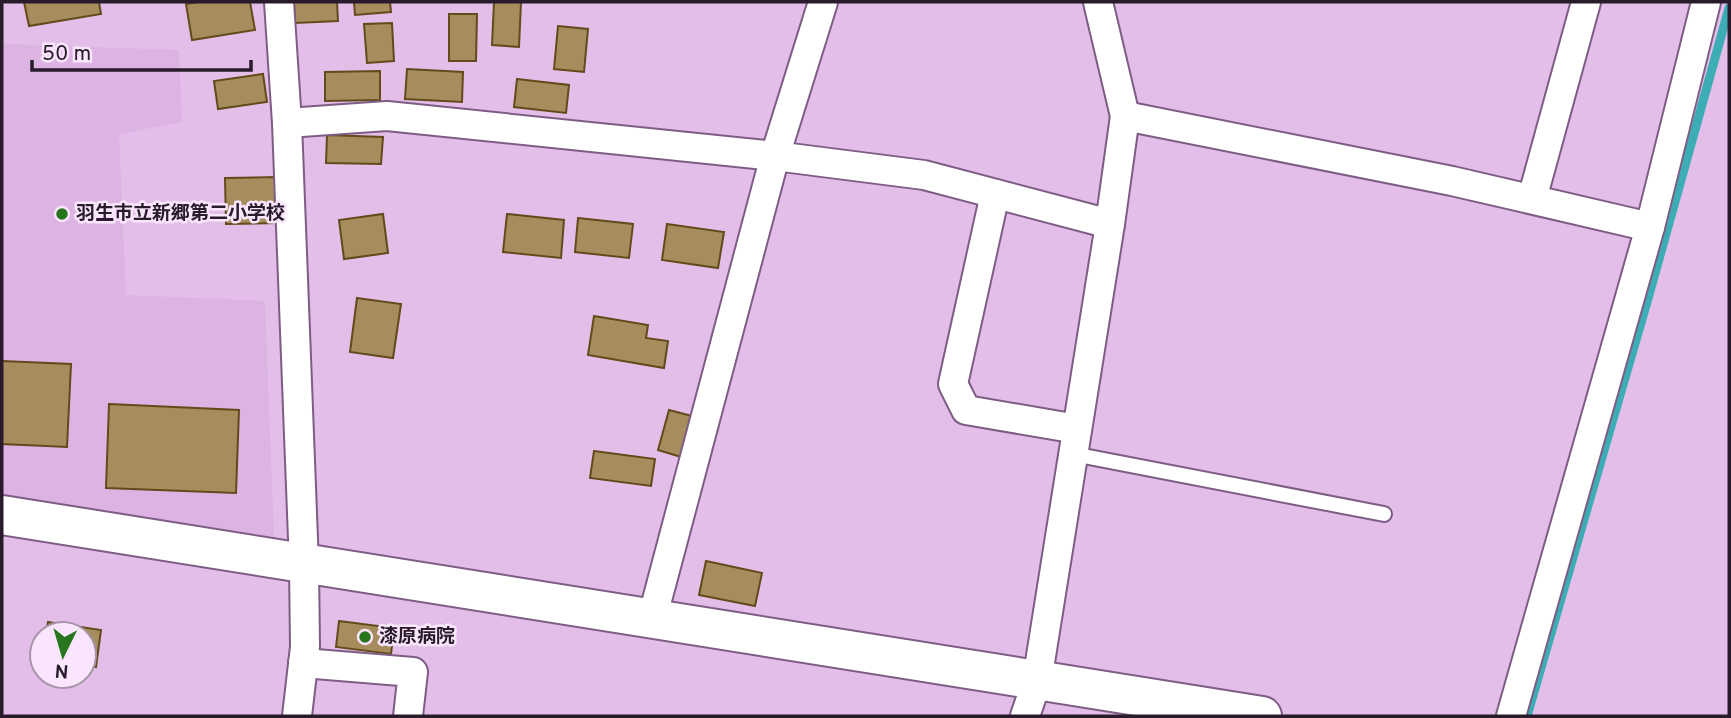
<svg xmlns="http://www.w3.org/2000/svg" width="1731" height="718" font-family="Overpass,'Noto Sans JP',sans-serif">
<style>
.built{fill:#ddb3e4}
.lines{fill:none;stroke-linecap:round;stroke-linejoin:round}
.stream{stroke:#3dadb5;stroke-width:9}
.building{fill:#a78d5e;stroke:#624a1b;stroke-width:2}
.lane-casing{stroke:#7e5d84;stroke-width:18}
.street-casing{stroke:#7e5d84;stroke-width:32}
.secondary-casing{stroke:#7e5d84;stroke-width:42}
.lane{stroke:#fff;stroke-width:14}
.street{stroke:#fff;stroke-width:28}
.secondary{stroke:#fff;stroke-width:38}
.poi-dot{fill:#27761e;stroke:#f9e6fc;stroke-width:2.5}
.labels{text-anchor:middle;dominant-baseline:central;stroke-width:5;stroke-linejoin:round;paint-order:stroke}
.poi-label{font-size:19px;font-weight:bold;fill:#291b2b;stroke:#f9e6fc;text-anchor:start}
</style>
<rect width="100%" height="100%" fill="#e3bee9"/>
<!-- built -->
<path class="built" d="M2 44 179 50 182 122 119 134 126 295 265 301 274 540 2 497Z"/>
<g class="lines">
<!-- stream -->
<path class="stream" d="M1527 716 1647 302 1729 8"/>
</g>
<!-- building -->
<g class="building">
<path d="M24 2H99L101 14 29 26Z"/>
<path d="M199 2H250L255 30 192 40 186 4Z"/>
<path d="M294 2H337L338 21 295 23Z"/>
<path d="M354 2H390L391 12 355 15Z"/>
<path d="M494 2H521L519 47 492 45Z"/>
<path d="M449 14H477L476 61H449Z"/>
<path d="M392 23 394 61 367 63 364 24Z"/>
<path d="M558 26 588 29 584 72 554 69Z"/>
<path d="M407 69 463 72 462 102 405 99Z"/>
<path d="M380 71V100L325 101V72Z"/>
<path d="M263 74 267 102 218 109 214 81Z"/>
<path d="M517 79 569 85 566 113 514 107Z"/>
<path d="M327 135 383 137 381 164 326 163Z"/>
<path d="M277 177 278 223 226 224 225 178Z"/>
<path d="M383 214 388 253 344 259 339 220Z"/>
<path d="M507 214 564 220 561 258 503 252Z"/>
<path d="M578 218 633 224 629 258 575 252Z"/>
<path d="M667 224 724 232 718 268 662 260Z"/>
<path d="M357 298 401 304 393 358 350 352Z"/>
<path d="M594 316 648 325 646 338 668 341 664 368 588 355Z"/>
<path d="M2 361 71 364 67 447 2 444Z"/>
<path d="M109 404 239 410 236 493 106 488Z"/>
<path d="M669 410 692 416 681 457 658 450Z"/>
<path d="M594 451 655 459 651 486 590 478Z"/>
<path d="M706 561 762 573 755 606 699 595Z"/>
<path d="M339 621 394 628 391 654 336 647Z"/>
<path d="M48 622 101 630 96 667 84 665V634H46Z"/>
</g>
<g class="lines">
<defs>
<path id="lane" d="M1073 454 1384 514"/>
<g id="street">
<path d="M279 2 287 123 304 565 305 647 297 716"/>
<path d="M1098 2 1125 116"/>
<path d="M287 123 387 116 775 156 924 175 1110 224 1125 116 1452 181 1650 227"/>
<path d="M995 194 953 384 966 410 1077 429"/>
<path d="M1532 199 1586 2"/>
<path d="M652 619 775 156 823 2"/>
<path d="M303 663 413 672 408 716"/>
<path d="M1025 716 1037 681 1110 224"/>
<path d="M1511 716 1650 227 1706 2"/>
</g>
<path id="secondary" d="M2 515 1262 716"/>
</defs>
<!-- lane casing -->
<use href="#lane" class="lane-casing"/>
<!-- street casing -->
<use href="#street" class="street-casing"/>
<!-- secondary casing -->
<use href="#secondary" class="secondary-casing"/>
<!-- lane -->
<use href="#lane" class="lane"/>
<!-- street -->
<use href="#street" class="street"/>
<!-- secondary -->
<use href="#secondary" class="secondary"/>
</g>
<!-- markers -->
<g class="poi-dot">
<circle cx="62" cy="214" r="7"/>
<circle cx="365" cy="637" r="7"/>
</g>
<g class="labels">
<!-- poi labels -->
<g class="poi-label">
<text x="76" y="214">羽生市立新郷第二小学校</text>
<text x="379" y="637">漆原病院</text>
</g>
</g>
<!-- border -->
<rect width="1731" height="718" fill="none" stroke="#291b2b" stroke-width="7"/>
<!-- north arrow -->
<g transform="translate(63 655) rotate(185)"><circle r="33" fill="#f9e6fc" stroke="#a695a8" stroke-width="2"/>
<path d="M0-5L12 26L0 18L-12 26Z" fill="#27761e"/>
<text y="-10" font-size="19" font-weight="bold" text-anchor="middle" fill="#291b2b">N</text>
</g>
<!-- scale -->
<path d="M32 60v10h219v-10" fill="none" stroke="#291b2b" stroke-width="3.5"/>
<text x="42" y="60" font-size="21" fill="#291b2b" stroke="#f9e6fc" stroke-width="5" paint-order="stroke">50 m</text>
</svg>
